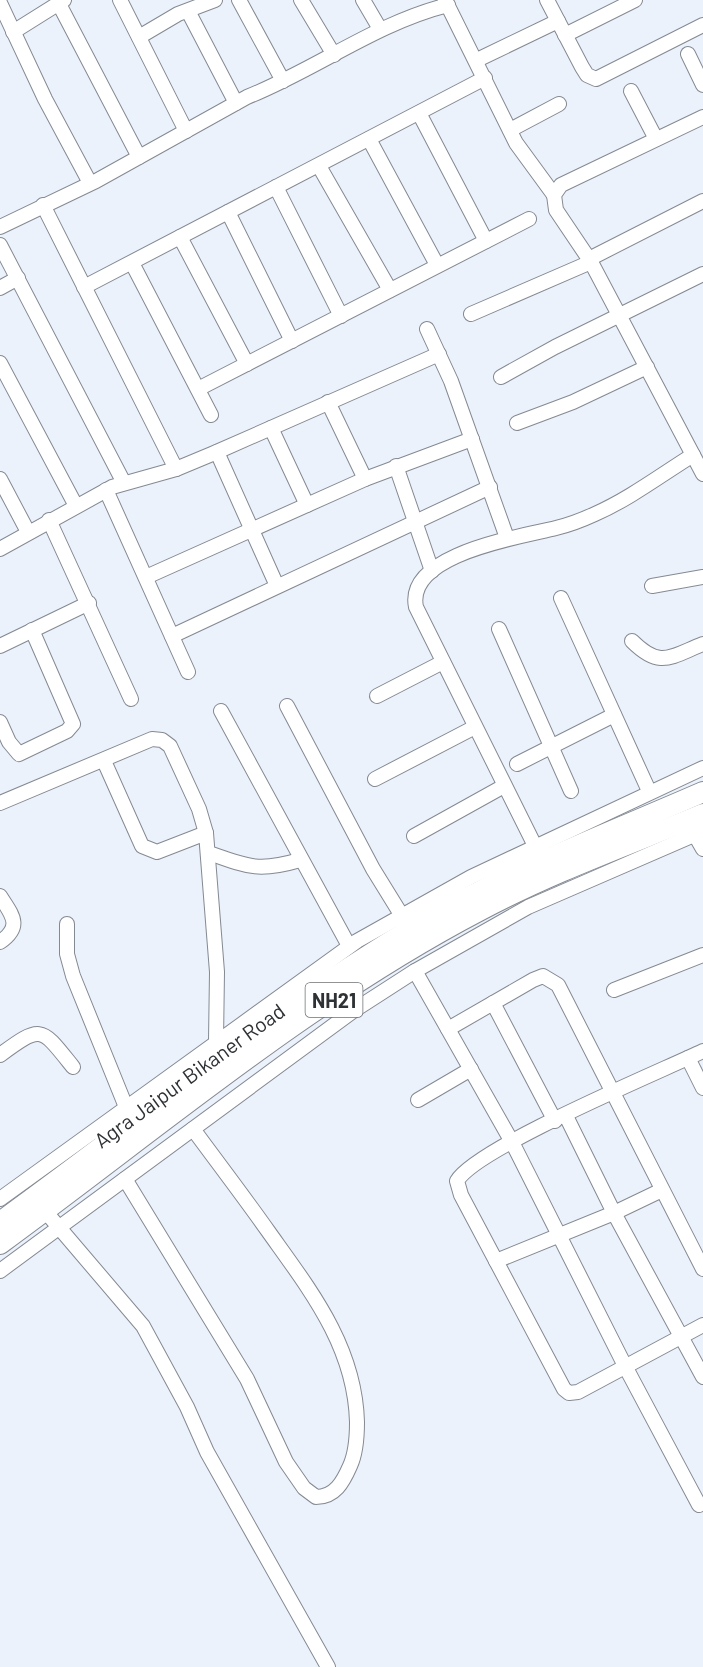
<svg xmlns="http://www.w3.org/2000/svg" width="703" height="1667" font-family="Barlow,sans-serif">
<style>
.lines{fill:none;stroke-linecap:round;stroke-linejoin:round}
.minor-casing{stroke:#848a92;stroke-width:16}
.highway-casing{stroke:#848a92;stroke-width:22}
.minor{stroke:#fff;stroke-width:14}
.highway{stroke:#fff;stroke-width:20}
.labels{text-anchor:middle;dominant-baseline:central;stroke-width:6;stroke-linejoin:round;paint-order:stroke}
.shield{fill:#fff;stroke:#6d7072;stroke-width:1.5}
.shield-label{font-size:20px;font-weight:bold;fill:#2f3235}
.street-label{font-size:21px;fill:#2f3235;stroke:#fff}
</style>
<rect width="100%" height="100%" fill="#ecf2fb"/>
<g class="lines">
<defs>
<g id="minor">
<path d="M120 0 186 131"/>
<path d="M239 0 283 81"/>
<path d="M301 0 334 55"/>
<path d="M363 0 380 29"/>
<path d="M445 0 516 143 554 195"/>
<path d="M547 0 582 67 587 75 596 79 703 25"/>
<path d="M0 3 45 99 90 183"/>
<path d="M59 4 139 157"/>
<path d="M188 11 236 103"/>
<path d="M13 32 64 0"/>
<path d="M565 35 635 0"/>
<path d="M139 37 178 14 215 0"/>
<path d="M688 54 703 85"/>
<path d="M477 60 558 21"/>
<path d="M631 91 656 139"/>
<path d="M419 113 486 241"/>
<path d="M703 117 561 185 554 195 556 210 591 262 703 474"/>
<path d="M510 130 559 104"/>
<path d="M369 139 437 265"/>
<path d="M319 166 390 290"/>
<path d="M276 187 341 316"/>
<path d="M43 205 176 469"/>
<path d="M228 212 292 341"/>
<path d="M0 227 96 181 247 97C315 70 376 23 448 5"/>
<path d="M180 237 247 364"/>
<path d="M0 245 124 483"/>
<path d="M589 259 703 201"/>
<path d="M132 263 211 415"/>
<path d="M84 287 485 78"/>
<path d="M0 288 18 278"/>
<path d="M471 314 591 262"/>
<path d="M427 329 451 381 507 538"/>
<path d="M0 363 76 506"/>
<path d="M501 377 555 347 703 274"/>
<path d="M198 389 529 219"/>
<path d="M328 402 365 479"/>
<path d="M517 423 573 402 647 367"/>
<path d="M271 428 307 505"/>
<path d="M217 452 277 586"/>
<path d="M396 466 432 571"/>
<path d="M0 479 28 532"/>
<path d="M106 490 188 672"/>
<path d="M49 520 131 699"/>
<path d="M0 549 112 487 176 469 212 454 439 354"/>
<path d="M146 577 365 479 472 439"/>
<path d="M652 586 703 577"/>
<path d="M561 598 649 791"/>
<path d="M499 629 571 791"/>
<path d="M172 636 490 487"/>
<path d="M632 641C660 669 670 657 703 644"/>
<path d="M0 646 89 603"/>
<path d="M377 696 443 662"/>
<path d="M287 706 373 869 402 916"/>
<path d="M221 711 349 946"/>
<path d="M0 722 9 742 19 754 67 731 73 724 32 630"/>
<path d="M104 761 142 846 157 852 206 833"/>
<path d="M517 764 614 715"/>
<path d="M375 779 475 727"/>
<path d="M0 803 152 739 162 740 170 746 199 809 206 833 217 972 216 1041"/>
<path d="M695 835 703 849"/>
<path d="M414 836 504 786"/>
<path d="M535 846 416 607C405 554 520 537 556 528 569 525 582 520 595 514 629 499 661 475 693 455"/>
<path d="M209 853C248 867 259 872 300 860"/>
<path d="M0 896C12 915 23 926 0 942"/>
<path d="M67 924V954L73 976 126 1107"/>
<path d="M415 971 512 1142 625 1366 699 1505"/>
<path d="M614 990 703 955"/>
<path d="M493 1003 555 1121"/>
<path d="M448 1029 533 980 543 976 558 985 703 1269"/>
<path d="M703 1051C659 1072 476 1148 457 1181L461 1195 564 1389 569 1393 578 1392 703 1325"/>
<path d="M0 1055C42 1024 41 1027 73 1067"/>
<path d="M688 1058 703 1088"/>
<path d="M418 1100 471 1069"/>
<path d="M566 1116 614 1213 703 1377"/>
<path d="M125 1179 247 1379 286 1462 304 1488 316 1497C335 1497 343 1482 350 1466 356 1453 357 1437 357 1422 355 1346 310 1290 268 1231 244 1197 218 1163 193 1129"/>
<path d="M0 1199 357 941 471 877 703 768"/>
<path d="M45 1211 143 1326 187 1407 207 1452 328 1667"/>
<path d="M496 1261 614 1213 662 1190"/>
<path d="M0 1271 353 1011 415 971 528 907 703 831"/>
</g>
<g id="highway">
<path d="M0 1222C140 1121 274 1009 423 922 512 870 609 833 703 792"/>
<path d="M0 1244C156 1130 307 1001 479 911 550 873 628 845 703 814"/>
</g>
</defs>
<!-- minor casing -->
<use href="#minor" class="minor-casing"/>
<!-- highway casing -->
<use href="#highway" class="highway-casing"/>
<!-- minor -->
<use href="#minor" class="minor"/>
<!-- highway -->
<use href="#highway" class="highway"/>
</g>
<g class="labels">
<!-- shield labels -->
<rect class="shield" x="305.5" y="983" width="57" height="34" rx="4.5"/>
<g class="shield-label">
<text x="334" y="1000">NH21</text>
</g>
<!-- street labels -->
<g class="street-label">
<text transform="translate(189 1075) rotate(-36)">Agra Jaipur Bikaner Road</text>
</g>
</g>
</svg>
